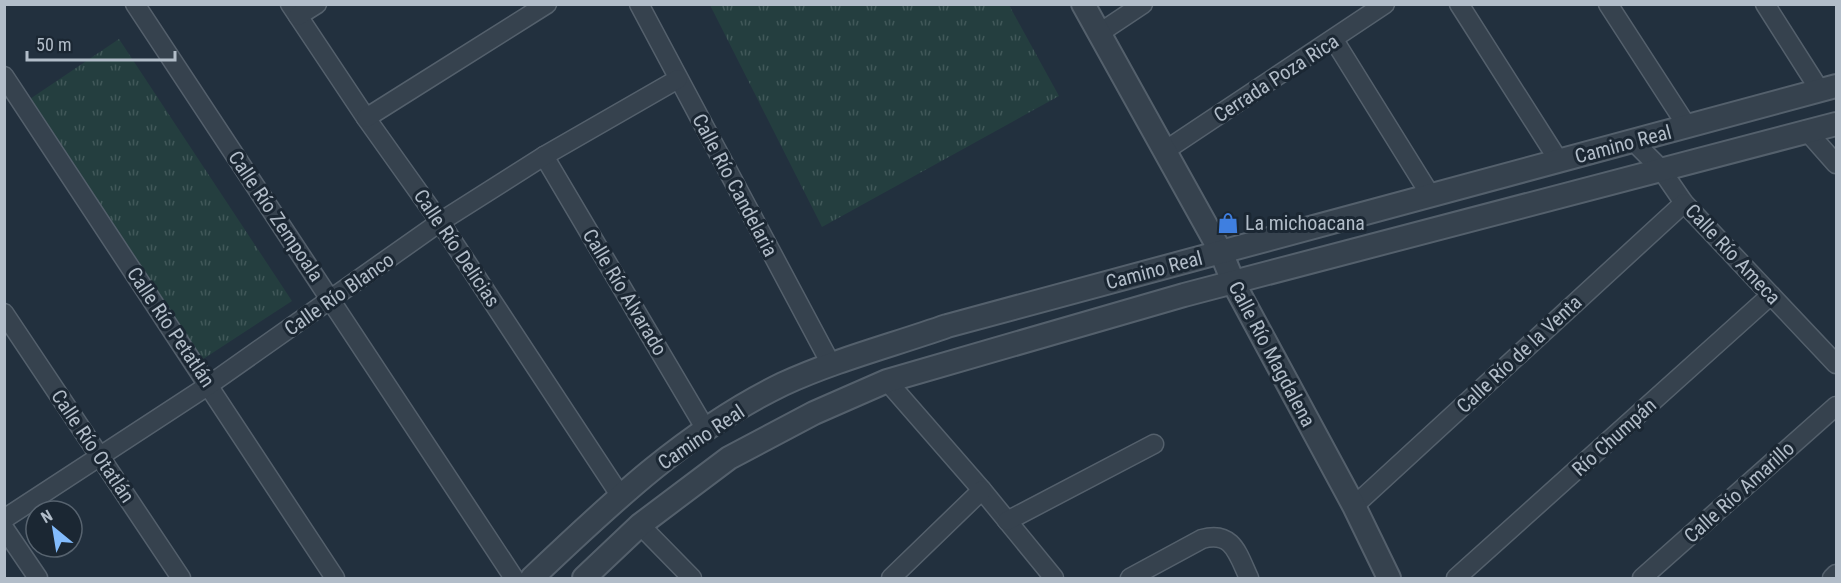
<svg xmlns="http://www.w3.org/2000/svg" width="1841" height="583" font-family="'Roboto Condensed',sans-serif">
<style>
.grass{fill:url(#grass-tufts)}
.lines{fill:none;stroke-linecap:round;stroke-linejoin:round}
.minor-casing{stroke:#54606c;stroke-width:21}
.tertiary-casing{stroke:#54606c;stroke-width:26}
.minor{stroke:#36424e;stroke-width:18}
.tertiary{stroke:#36424e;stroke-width:22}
.labels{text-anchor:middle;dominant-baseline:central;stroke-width:6;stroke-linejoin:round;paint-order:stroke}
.street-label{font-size:20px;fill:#b2bdc9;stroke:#1b2733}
.poi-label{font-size:20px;fill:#b2bdc9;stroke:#1b2733;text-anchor:start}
</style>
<defs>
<pattern id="grass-tufts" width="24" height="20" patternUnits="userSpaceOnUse" patternTransform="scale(1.5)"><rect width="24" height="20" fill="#243e3f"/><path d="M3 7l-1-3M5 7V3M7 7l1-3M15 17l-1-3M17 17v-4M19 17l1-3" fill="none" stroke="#415859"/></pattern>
</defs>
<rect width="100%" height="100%" fill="#22303e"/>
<!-- grass -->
<g class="grass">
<path d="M710 5H1009L1059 96 822 227Z"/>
<path d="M119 39 292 301 191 367 18 107Z"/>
</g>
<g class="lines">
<defs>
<g id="minor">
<path d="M135 4 514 578"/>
<path d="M290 4 366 118 440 222 620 495"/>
<path d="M639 4 832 366"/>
<path d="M1459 4 1559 161"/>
<path d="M1608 4 1687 126"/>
<path d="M1765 4 1819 89"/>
<path d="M298 16 317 4"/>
<path d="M1098 34 1143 4"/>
<path d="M1334 40 1431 196"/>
<path d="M4 76 335 578"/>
<path d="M366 118 547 4"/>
<path d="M1806 130 1836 164"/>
<path d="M1633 141 1660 168 1684 203 1836 364"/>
<path d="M1166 150 1385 4"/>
<path d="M544 156 705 428"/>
<path d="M4 313 181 578"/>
<path d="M887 381 982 490 1054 578"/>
<path d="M1354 506 1684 203"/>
<path d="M4 519 209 385 440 222 544 156 678 79"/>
<path d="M1007 521 1154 444"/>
<path d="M640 525 692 578"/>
<path d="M4 528 38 578"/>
<path d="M891 578 982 490"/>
<path d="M1130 578 1202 539C1233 530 1238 555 1249 578"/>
<path d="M1456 578 1771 295"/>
<path d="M1642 578 1836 406"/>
<path d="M1832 578 1836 574"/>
</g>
<g id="tertiary">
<path d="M1083 4 1221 252 1234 284 1354 506 1389 578"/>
<path d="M532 578C609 505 686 431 783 384 835 360 893 345 947 326L1836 86"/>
<path d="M584 578 640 525 729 458 814 413 887 381 1184 295 1836 124"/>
</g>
</defs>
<!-- minor casing -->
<use href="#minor" class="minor-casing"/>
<!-- tertiary casing -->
<use href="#tertiary" class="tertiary-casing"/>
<!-- minor -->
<use href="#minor" class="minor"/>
<!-- tertiary -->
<use href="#tertiary" class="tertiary"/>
</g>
<!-- icons -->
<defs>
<symbol id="shop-bare" viewBox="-9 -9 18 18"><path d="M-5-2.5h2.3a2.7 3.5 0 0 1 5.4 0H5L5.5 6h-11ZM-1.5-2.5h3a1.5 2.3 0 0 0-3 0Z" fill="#3f7fe0" stroke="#1b2733" stroke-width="2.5" paint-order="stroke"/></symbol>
</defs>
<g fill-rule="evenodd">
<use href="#shop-bare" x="1213" y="208" width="30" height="30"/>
</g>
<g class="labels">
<!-- street labels -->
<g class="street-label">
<text transform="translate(1276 78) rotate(-33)">Cerrada Poza Rica</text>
<text transform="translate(1623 144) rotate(-15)">Camino Real</text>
<text transform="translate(735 185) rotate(62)">Calle Río Candelaria</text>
<text transform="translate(276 216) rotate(56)">Calle Río Zempoala</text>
<text transform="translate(457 248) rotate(56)">Calle Río Delicias</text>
<text transform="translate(1733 254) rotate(47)">Calle Río Ameca</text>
<text transform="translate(1154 270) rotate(-15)">Camino Real</text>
<text transform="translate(625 292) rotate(59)">Calle Río Alvarado</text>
<text transform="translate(339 294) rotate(-35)">Calle Río Blanco</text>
<text transform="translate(171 327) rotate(56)">Calle Río Petatlán</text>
<text transform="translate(1272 354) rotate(62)">Calle Río Magdalena</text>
<text transform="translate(1519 354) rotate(-43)">Calle Río de la Venta</text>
<text transform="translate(701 437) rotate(-34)">Camino Real</text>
<text transform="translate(1614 437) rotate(-42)">Río Chumpán</text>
<text transform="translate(93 446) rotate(56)">Calle Río Otatlán</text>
<text transform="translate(1739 492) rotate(-42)">Calle Río Amarillo</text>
</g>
<!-- poi labels -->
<g class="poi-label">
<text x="1245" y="223">La michoacana</text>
</g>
</g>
<!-- border -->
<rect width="1841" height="583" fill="none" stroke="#b2bdc9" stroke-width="12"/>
<!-- north arrow -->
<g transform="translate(54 529) rotate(330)"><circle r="28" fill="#1b2733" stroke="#57636f" stroke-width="1.5"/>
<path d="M0-4.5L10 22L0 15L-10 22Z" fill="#83bcfd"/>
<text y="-9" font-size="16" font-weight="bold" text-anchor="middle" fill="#b2bdc9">N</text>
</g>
<!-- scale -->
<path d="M27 51v9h148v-9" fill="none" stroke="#b2bdc9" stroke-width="3"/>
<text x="36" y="51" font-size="18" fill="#b2bdc9" stroke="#1b2733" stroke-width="4.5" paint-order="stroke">50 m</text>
</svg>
